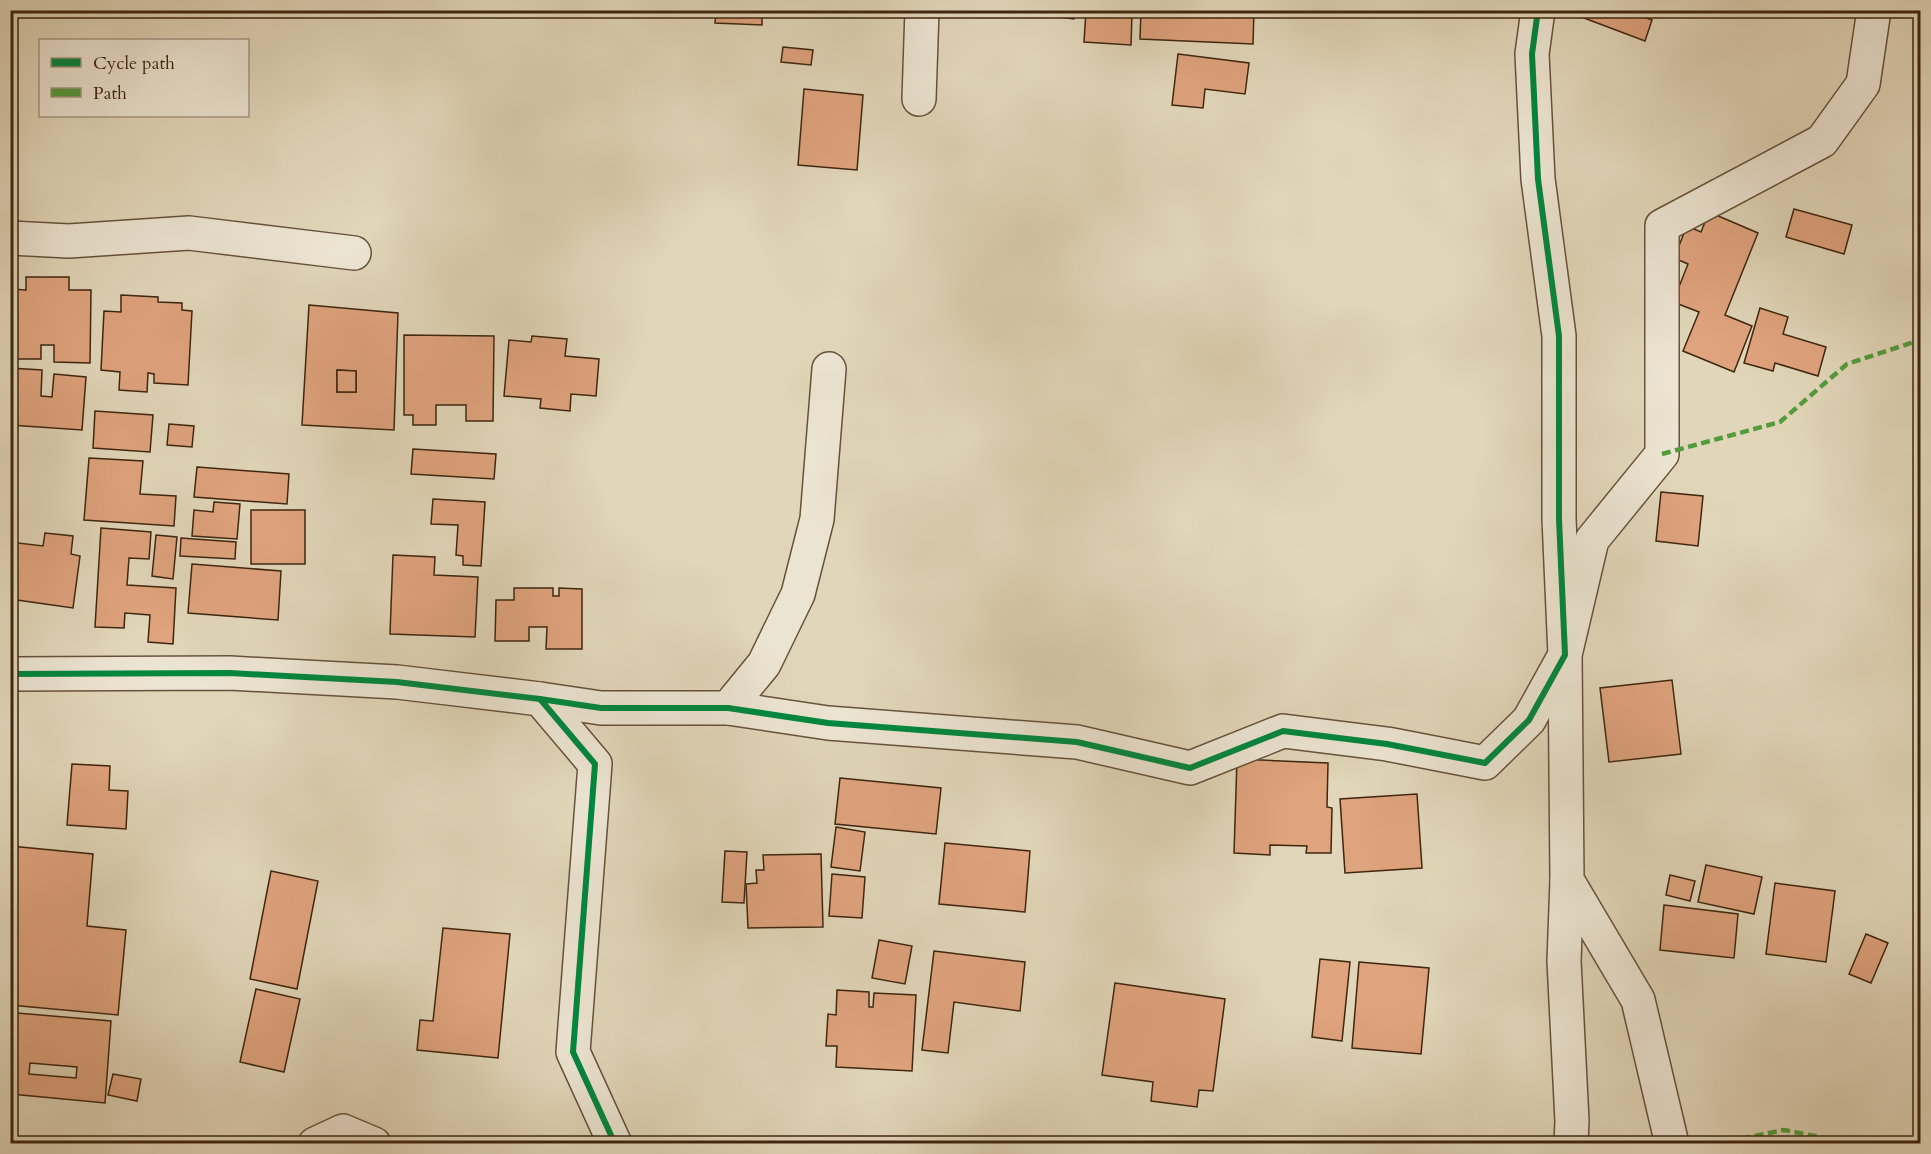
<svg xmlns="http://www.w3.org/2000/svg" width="1931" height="1154" font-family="Cardo,serif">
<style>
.building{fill:#dfa37d;stroke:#3e260f;stroke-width:1.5;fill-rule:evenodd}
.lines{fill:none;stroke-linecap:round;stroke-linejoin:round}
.minor-casing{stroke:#67523a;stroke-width:36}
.minor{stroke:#ece4d2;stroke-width:33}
.quiet{stroke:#539c3c;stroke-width:4.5;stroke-dasharray:9 4.5;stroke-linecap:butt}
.cycleway-casing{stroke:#ece4d2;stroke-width:10}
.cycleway{stroke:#00873e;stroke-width:6}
</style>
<rect width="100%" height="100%" fill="#e1d6b9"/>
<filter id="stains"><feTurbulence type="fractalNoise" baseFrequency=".00333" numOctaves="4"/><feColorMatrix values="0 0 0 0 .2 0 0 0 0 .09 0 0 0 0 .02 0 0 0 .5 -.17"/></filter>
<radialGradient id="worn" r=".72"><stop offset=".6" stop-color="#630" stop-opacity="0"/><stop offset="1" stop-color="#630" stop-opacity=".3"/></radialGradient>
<!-- building -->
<g class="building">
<path d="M762 10V25L715 23 716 11H706Z"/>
<path d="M1042 10H1075L1074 19 1042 15Z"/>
<path d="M1141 10H1254L1253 44 1140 39Z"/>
<path d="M1587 10H1626L1652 20 1645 41 1584 18Z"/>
<path d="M1086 11 1132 14 1131 45 1084 42Z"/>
<path d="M783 47 813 50 811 65 781 62Z"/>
<path d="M1178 54 1249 63 1245 94 1205 89 1203 108 1172 105Z"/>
<path d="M804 89 863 95 857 170 798 165Z"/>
<path d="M1794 209 1852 225 1844 254 1786 237Z"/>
<path d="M1709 212 1758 233 1725 315 1752 326 1734 372 1683 351 1699 312 1673 302 1688 264 1674 258 1687 226 1701 232Z"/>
<path d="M26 277H69V290H91L90 363 54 362V345H41V359H10V289L26 290Z"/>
<path d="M121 295 158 297V302L182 303V310L192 311 188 385 154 383V374L148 373 147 392 119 390 120 372 101 370 104 311 121 312Z"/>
<path d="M309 305 398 313 394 430 302 425ZM337 370 356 371V392H337Z"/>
<path d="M1760 308 1788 317 1783 334 1826 347 1818 376 1775 363 1773 371 1744 363Z"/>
<path d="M404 335 494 336 493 421H466V405H436V425H413V415H404Z"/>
<path d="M532 336 567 339 565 356 599 359 596 396 571 394 570 411 540 408 541 399 504 396 509 340 531 342Z"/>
<path d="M10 368 42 370 41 396 52 397 54 374 86 377 82 430 10 425Z"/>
<path d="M337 370 356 371V392H337Z"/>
<path d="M95 411 153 415 150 452 93 448Z"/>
<path d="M169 424 194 426 192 447 167 445Z"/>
<path d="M413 449 496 454 494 479 411 474Z"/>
<path d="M89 458 143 461 140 494 176 496 174 526 84 520Z"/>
<path d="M197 467 289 474 287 504 194 497Z"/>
<path d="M1661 492 1703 496 1698 546 1656 541Z"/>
<path d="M433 499 485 502 481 566 463 565V556L456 555 458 525 431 524Z"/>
<path d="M214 502 240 504 237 539 192 536 194 510 213 512Z"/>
<rect x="251" y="510" width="54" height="54"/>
<path d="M101 528 151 532 149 559 129 558 127 585 176 588 173 644 148 642 150 615 125 613 124 628 95 627Z"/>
<path d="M45 533 73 536 71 554 80 556 73 608 10 599V542L43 546Z"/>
<path d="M156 535 177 537 173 579 152 576Z"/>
<path d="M181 538 236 542 235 559 180 556Z"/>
<path d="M393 555 435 557 434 575 478 577 475 637 390 634Z"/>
<path d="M192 564 281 571 278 620 188 613Z"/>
<path d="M514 588H553V596H559V588L582 589V649H546L547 627H529V641H495L496 600H514Z"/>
<path d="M1672 680 1681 754 1609 762 1600 688Z"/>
<path d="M1237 759 1328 763 1327 807 1332 808 1331 853H1306L1307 846 1270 845V855L1234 853Z"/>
<path d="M72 764 110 766 109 790 128 791 126 829 67 825Z"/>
<path d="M840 778 941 788 936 834 835 824Z"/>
<path d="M1417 794 1422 868 1345 873 1340 799Z"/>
<path d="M836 827 865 832 860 871 831 867Z"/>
<path d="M945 843 1030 851 1025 912 939 904Z"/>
<path d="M10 846 93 854 87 926 126 930 118 1015 10 1005Z"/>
<path d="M725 851 747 852 744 903 722 902Z"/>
<path d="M821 854 823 927 748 928 746 884 757 883 756 870H764L763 855Z"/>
<path d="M1706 865 1762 877 1754 914 1698 902Z"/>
<path d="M271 871 318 881 297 989 250 979Z"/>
<path d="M832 874 865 877 862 918 829 916Z"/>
<path d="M1670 875 1695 881 1690 901 1666 895Z"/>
<path d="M1775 883 1835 891 1826 962 1766 954Z"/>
<path d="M1664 905 1738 914 1734 958 1660 950Z"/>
<path d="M443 928 510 934 498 1058 417 1050 420 1020 433 1021Z"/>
<path d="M1866 934 1888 943 1871 983 1849 974Z"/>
<path d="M879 940 912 946 905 984 872 978Z"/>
<path d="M934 951 1025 962 1020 1011 954 1002 948 1053 922 1050Z"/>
<path d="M1320 959 1350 962 1342 1041 1312 1037Z"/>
<path d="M1359 962 1429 968 1421 1054 1352 1048Z"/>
<path d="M1115 983 1225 999 1213 1091 1199 1090 1197 1107 1151 1101 1153 1082 1102 1075Z"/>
<path d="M256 989 300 999 284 1072 240 1062Z"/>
<path d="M837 990 869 992V1007H873L874 993 916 995 912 1071 836 1067 837 1046H826L828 1014 836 1015Z"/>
<path d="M17 1013 111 1021 105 1103 11 1094ZM30 1063 77 1067 76 1078 29 1074Z"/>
<path d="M113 1074 141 1079 137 1101 108 1095Z"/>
</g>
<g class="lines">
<defs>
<g id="minor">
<path d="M919 99 922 10"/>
<path d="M10 238 69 241 189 233 354 253"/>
<path d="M10 674 230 673 397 682 540 699 595 764 573 1052 615 1144"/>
<path d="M540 699 601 708H728L828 723 1077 742 1190 768 1283 731 1387 744 1485 763 1529 720 1565 655 1559 519V336L1538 179 1532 54 1538 10"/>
<path d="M728 708 764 664 798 594 817 519 829 369"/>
<path d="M1567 880 1564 961 1572 1121 1571 1144"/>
<path d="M315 1144 343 1131 374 1144"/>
<path d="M1672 1144 1638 1000 1567 880 1565 655 1592 540 1662 454V226L1822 141 1863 84 1874 10"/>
</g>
</defs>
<!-- minor casing -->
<use href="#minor" class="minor-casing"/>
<!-- minor -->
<use href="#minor" class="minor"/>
<!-- quiet -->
<g class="quiet">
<path d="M1662 454 1780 422 1847 364 1920 340"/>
<path d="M1671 1138 1708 1144"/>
<path d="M1715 1144 1784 1130 1856 1144"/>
</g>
<defs>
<g id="cycleway">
<path d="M10 674 230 673 397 682 540 699 595 764 573 1052 615 1144"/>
<path d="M540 699 601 708H728L828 723 1077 742 1190 768 1283 731 1387 744 1485 763 1529 720 1565 655 1559 519V336L1538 179 1532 54 1538 10"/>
</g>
</defs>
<!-- cycleway casing -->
<use href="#cycleway" class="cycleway-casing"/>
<!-- cycleway -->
<use href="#cycleway" class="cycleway"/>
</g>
<!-- margin -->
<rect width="1931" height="1154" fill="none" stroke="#e1d6b9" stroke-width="36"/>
<rect x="12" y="12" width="1907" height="1130" fill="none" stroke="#3e260f" stroke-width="3"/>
<rect x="18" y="18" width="1895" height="1118" fill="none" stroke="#3e260f" stroke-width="1.5"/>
<!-- legend -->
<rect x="39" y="39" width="210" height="78" fill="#ece4d2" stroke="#a69884" stroke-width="1.5"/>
<rect x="51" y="58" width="30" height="9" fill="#00873e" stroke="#a69884" stroke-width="1.5"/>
<text x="93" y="69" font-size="18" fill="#3e260f">Cycle path</text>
<rect x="51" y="88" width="30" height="9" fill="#539c3c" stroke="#a69884" stroke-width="1.5"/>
<text x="93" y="99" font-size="18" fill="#3e260f">Path</text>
<rect width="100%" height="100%" filter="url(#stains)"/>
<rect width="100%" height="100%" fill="url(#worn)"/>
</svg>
